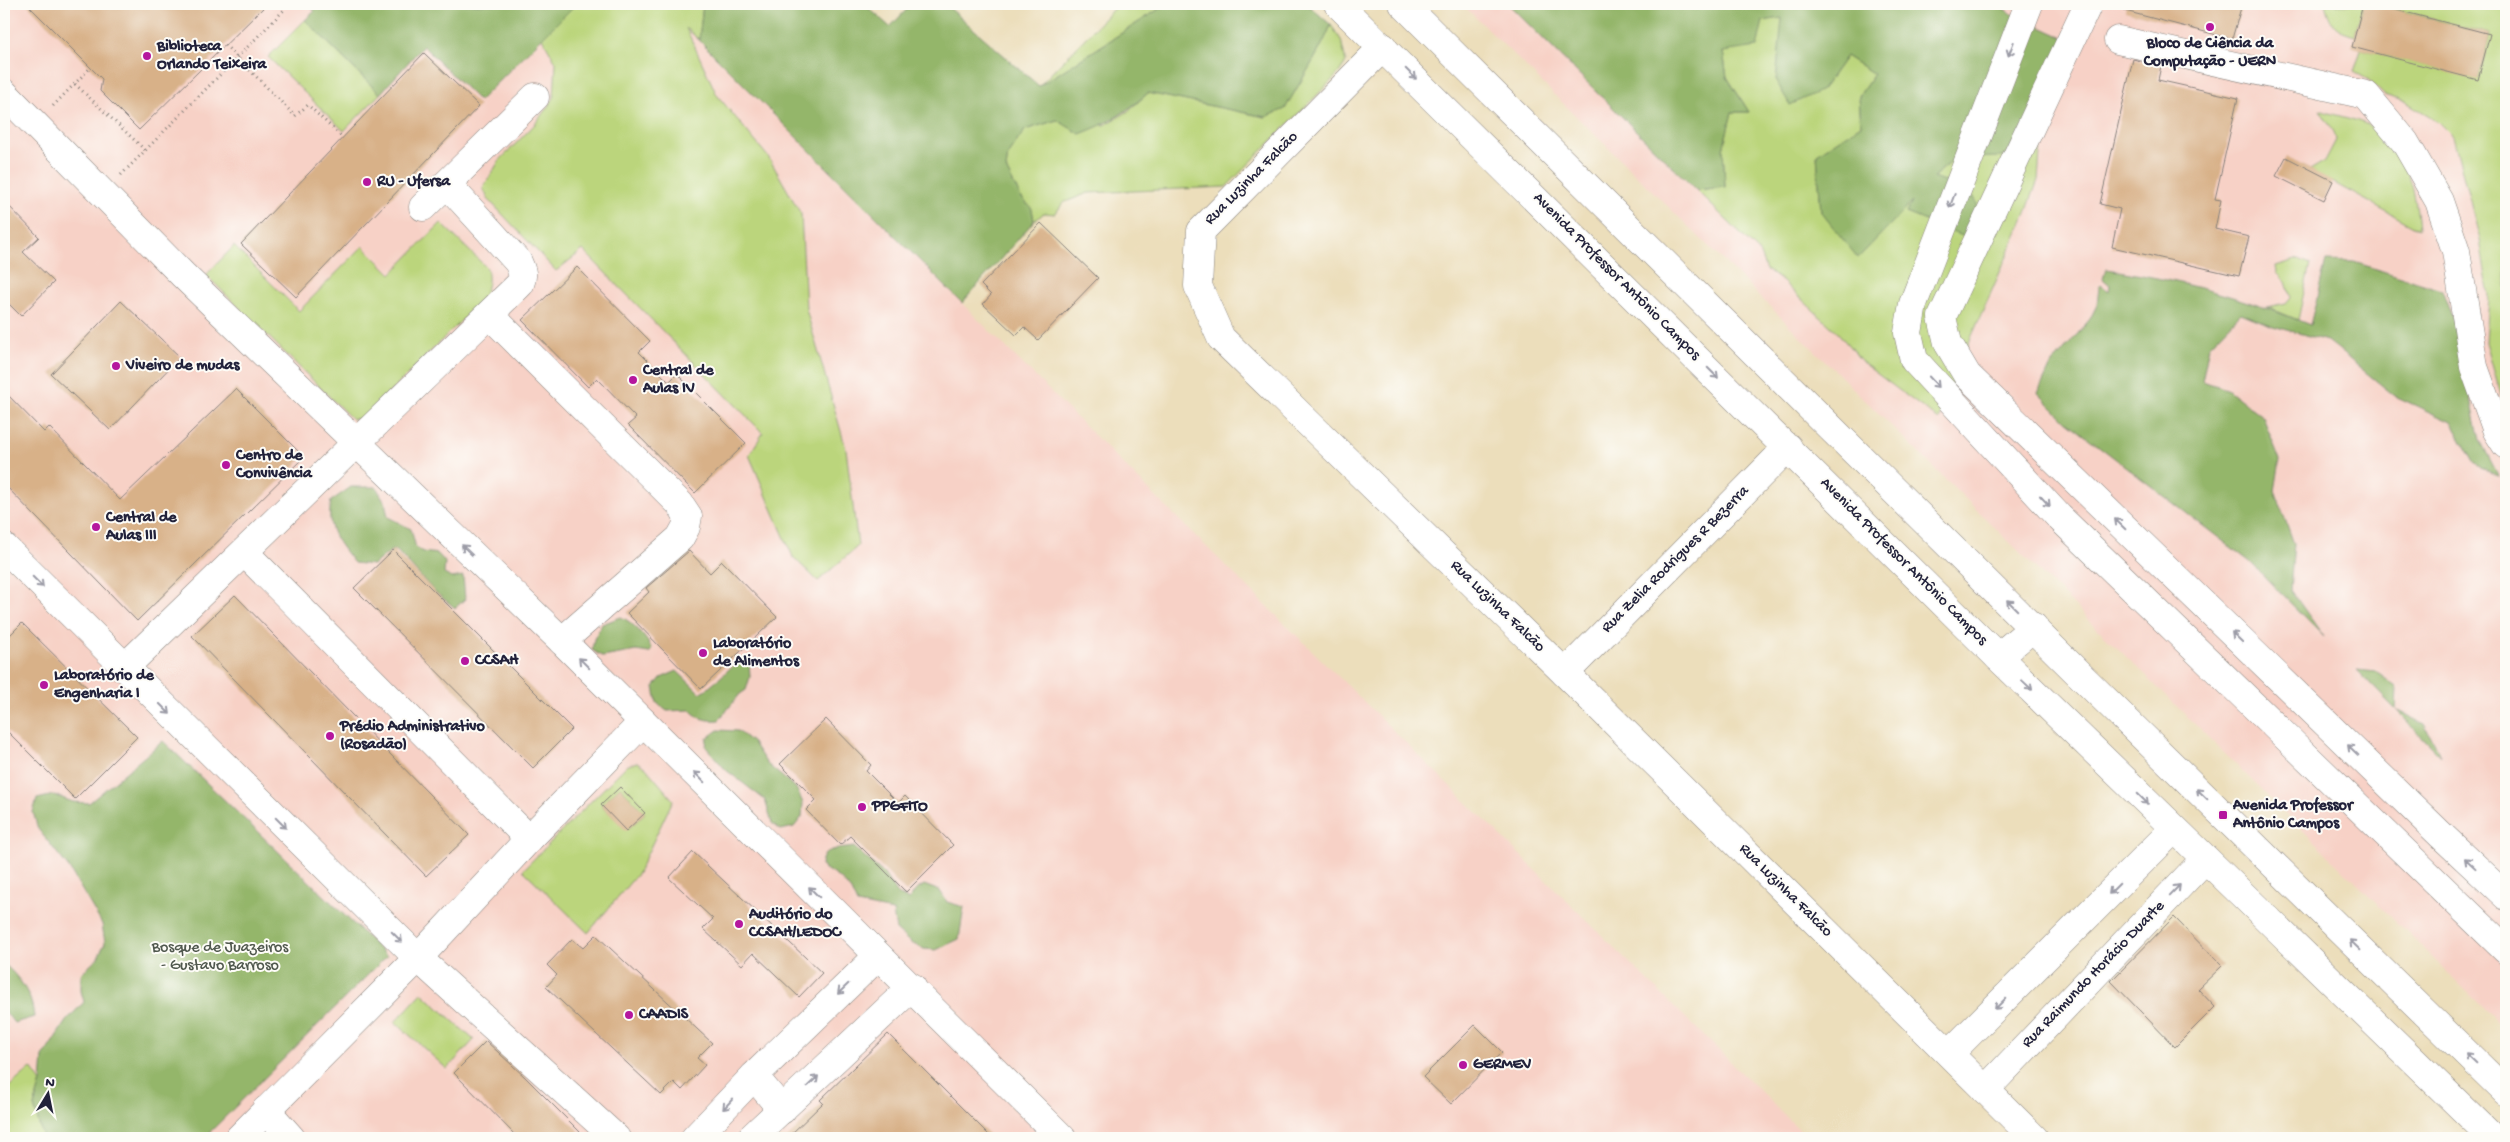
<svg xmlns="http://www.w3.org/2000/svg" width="2510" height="1142" font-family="'Gochi Hand',sans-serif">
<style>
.built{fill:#f7d1c6}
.green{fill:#bbd57b;stroke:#6e7c5b;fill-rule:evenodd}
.forest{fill:#94b66b;stroke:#5b6c53}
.building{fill:#d8b188}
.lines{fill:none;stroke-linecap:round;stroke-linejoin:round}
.minor-casing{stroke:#87807b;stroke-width:29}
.path{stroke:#87807b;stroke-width:3;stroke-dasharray:1 4;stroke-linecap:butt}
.minor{stroke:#fff;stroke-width:28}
.oneway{stroke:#9c9ca7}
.poi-dot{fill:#b5179e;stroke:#fdfcf7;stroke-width:2}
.labels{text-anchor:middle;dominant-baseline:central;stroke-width:4;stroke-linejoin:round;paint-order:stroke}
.poi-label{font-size:16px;font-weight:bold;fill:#22223b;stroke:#fdfcf7;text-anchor:start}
.street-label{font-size:16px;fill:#22223b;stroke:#fdfcf7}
.park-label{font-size:16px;fill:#50584e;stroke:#fdfcf7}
</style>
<rect width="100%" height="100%" fill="#fdfcf7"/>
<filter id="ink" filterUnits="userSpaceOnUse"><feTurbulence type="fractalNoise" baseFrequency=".02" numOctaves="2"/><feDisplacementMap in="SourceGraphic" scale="10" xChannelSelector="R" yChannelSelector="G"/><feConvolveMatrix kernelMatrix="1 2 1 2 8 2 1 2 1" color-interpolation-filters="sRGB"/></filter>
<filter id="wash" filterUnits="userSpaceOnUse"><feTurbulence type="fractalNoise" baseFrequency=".0096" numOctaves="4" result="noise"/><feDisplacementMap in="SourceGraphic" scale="20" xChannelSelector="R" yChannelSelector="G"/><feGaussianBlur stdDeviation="1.12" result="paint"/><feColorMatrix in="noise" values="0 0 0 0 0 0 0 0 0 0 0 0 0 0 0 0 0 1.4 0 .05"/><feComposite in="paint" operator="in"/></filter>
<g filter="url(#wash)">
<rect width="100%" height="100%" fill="#ecdebb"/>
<!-- built -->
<g class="built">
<path d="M4 4H662L1164 505 1808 1138H4Z"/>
<path d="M1462 4H2506V1030Z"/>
</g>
<!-- green -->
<g class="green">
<path d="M576 4H703L699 40 686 28 717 95 769 158 801 214 806 309 846 449 858 546 818 581 793 557 749 455 763 433 583 250 556 271 488 199 483 188 499 161 535 124 554 98 556 62 542 38Z"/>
<path d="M1118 4H1167L1039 86Z"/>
<path d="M2325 4H2363L2355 35C2334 29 2331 25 2325 4Z"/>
<path d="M2374 4H2501L2506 8V413L2486 342 2489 296 2480 240 2453 136 2438 121 2406 102 2384 95 2369 80 2354 72 2361 49 2478 79 2490 34Z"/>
<path d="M1783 17 1776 81 1822 90 1846 56 1874 74 1859 96 1861 125 1817 154 1821 212 1914 200 1906 213 1929 221 1955 201 1932 178 1956 158 2044 99 2038 180 2026 213 1967 347 1939 420 1864 364 1839 334 1782 281 1766 270 1759 252 1696 190 1725 187 1723 149 1732 112H1749L1727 77 1723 52 1763 21Z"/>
<path d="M305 20 380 94 344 131 268 57Z"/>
<path d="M1331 25 1341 40 1346 62 1338 74 1226 187 1088 193 1063 203 1055 214 1044 213 1034 221 1032 209 1020 196 1006 169 1008 154 1025 130 1057 120 1105 125 1127 112 1148 93 1265 117 1285 109C1300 81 1319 55 1331 25Z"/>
<path d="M2320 110C2338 117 2363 119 2378 131 2408 153 2416 194 2419 229L2310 170 2325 161 2336 140 2334 132Z"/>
<path d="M441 223 487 268C490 282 487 289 481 301L363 419H352L206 275 234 246 299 311 363 246 391 274Z"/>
<path d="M2299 259 2310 264 2298 320 2267 307 2286 303 2291 297 2286 282 2277 273 2276 266Z"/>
<path d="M637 762 646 768 673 800 638 873 588 933 523 870 626 766ZM620 787 645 813 627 830 601 805Z"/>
<path d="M422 993 474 1040 447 1069 395 1022Z"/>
<path d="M31 1068 41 1082 34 1106 43 1138H4V1091Z"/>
</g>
<!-- forest -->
<g class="forest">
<path d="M307 4H576L479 101 423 46 380 94 305 20 315 11Z"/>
<path d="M703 4H864L890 27 912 4H945L1039 86 1167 4H1307L1331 25C1319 55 1300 81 1285 109L1266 117 1148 93C1125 113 1109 123 1080 134L1057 120 1025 130 1008 154 1006 169 1020 196 1032 209 1034 221 962 303 699 40Z"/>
<path d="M1508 4H1997L2010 13 2080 45 2005 157 1956 158 1933 177 1955 185V201L1974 197 1982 218 1970 239 1906 213 1912 202 1858 258 1821 212 1817 154 1861 125 1859 96 1874 74 1846 56 1822 90 1790 105 1776 81 1782 18 1763 21 1757 47 1723 52 1727 77 1749 112H1732L1723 149 1725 187 1696 190Z"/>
<path d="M2326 261 2354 262 2442 290 2454 323 2480 440 2499 477 2475 464 2451 422 2395 396 2327 341 2273 326 2241 313 2209 346 2202 381 2227 389 2263 417 2280 460 2275 491 2294 544 2290 589 2324 637 2249 561 2066 421 2038 393 2050 367 2090 319 2097 305 2099 287 2101 285 2109 291 2110 285 2103 279 2106 269C2178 280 2243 297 2310 325Z"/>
<path d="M351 487H376L385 502 388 517 411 529 416 548 423 552 438 554 445 562 444 574 452 578 463 576 465 599 455 608 435 592 396 550H392L373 565 354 563C337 541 326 530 331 501Z"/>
<path d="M621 617C632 621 648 639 652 650L649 653 636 651 603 657 592 650 594 639 602 624Z"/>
<path d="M739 661H749L750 677 746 690 740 694 719 720C706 721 699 719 690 710L667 711 657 703 654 687 661 678 677 671 700 693C715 685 725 671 739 661Z"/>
<path d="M2357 670 2376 672 2397 687 2396 710 2424 724 2441 756Z"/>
<path d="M718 730 738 731 753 743 767 764 796 788 803 803 802 817 794 827 781 830 772 823 765 800 726 770 706 747 707 738Z"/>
<path d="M163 741 387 956 204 1138H43L34 1106 41 1082 43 1057 66 1021 84 1002 81 991V974L97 959 105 943 102 924 69 868 38 829 33 812 37 799 54 795 73 802 89 803Z"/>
<path d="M854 847 884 874 896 893 909 900 915 891 924 885 940 891 947 902 964 907 959 939 936 950 924 949 911 943 896 930 893 911 857 904 851 891 842 880 821 866C822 846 838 850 854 847Z"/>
<path d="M4 964C20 978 32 994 34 1017L14 1023 4 1010Z"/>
</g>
<g id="blocks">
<!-- building -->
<g class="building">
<path d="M27 4H267L139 130 100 91 102 79Z"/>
<path d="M2126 4H2242L2232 39 2125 11Z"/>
<path d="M2363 4H2374L2490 34 2478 80 2352 47Z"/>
<path d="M424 53 479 106 296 297 241 244Z"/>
<path d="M2133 59 2161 66 2158 80 2238 98 2215 199 2221 200 2215 229 2249 237 2239 276 2112 247 2120 209 2100 204Z"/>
<path d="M2286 157 2333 181 2324 200 2276 176Z"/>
<path d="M4 201 39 237 23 252 54 282 21 316 4 299Z"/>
<path d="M1041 223 1098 278 1038 340 1024 327 1016 335 983 304 991 295 981 285Z"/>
<path d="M577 267 650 341 639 352 669 382 677 374 746 443 695 493 628 425 636 418 597 378 588 387 522 320Z"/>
<path d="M121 301 180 357 110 430 51 374Z"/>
<path d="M236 389 304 457 137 621 4 484V391L44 432 49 427 120 500Z"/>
<path d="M393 550 572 729 533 768 354 588Z"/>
<path d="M689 551 710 573 722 561 777 617 701 689 627 613 649 592 646 588Z"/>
<path d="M235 595 469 835 426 876 192 636Z"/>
<path d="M22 623 137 737 75 799 4 728V641Z"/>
<path d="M826 719 871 765 866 771 898 803 905 796 953 845 906 892 850 836 840 845 806 810 816 800 780 764Z"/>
<path d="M620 787 645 813 626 831 601 805Z"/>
<path d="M693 852 822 973 799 997 753 953 742 965 703 929 713 919 669 878Z"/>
<path d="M2174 917 2222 966 2198 989 2215 1007 2175 1047 2111 981Z"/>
<path d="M596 935 712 1043 697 1058 705 1065 682 1090 674 1082 661 1095 546 987 557 975 547 965 572 939 583 948Z"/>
<path d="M1475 1025 1502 1052 1451 1104 1423 1077Z"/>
<path d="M888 1034 992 1138H787L823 1103 820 1100Z"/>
<path d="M486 1041 525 1077 586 1138H518L454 1073Z"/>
</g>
</g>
</g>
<g filter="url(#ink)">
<use href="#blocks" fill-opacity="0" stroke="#87807b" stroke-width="1"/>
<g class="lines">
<defs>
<g id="minor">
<path d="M1338 4 1998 657 2493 1138"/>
<path d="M1403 4 2079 674 2506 1092"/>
<path d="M2029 4 1913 304 1908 333 1914 360 2059 517 2506 950"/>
<path d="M2088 4 1942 317 1948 343 1967 375 2441 835 2506 896"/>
<path d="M2118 40 2366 95 2405 142 2439 201 2456 251 2474 367 2497 431 2506 445"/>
<path d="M1383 47 1201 231 1198 286 1221 338 1565 673 2034 1138"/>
<path d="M4 93 183 275 562 641 1062 1138"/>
<path d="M423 207 535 97"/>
<path d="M490 315 680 504 688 516 686 527 680 538 562 641"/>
<path d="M4 547 418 958 616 1138"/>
<path d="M245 553 529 839"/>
<path d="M1998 657 2034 627"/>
<path d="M124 668 520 284C524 275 522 271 518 262L447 184"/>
<path d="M1565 673 1788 447"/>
<path d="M1950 1053 2174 829"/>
<path d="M754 1076 782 1110"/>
<path d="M1985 1090 2204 860"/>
<path d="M266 1110 291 1138"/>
<path d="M239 1138 418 958 529 839 643 722"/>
<path d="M695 1138 754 1076 878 956"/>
<path d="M751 1138 912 987"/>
</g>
</defs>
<!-- minor casing -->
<use href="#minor" class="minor-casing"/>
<!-- path -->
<g class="path">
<path d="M225 45 295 116 308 105 343 138"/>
<path d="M75 84 145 150"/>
<path d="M53 106 91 67"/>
<path d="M121 175 284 10"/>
</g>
<!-- minor -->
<use href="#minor" class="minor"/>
</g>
<!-- one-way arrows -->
<defs><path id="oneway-shaft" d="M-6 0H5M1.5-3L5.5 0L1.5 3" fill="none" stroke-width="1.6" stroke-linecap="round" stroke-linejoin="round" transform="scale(1.25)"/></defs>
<g class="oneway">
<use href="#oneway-shaft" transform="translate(2011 49) rotate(111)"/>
<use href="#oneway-shaft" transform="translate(1411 74) rotate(45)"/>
<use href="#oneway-shaft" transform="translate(1952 201) rotate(111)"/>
<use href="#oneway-shaft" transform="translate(1713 373) rotate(45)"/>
<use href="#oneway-shaft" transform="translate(1934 382) rotate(47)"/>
<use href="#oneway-shaft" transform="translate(2045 501) rotate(47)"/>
<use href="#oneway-shaft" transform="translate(2120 524) rotate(-136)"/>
<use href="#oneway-shaft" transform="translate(467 550) rotate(-136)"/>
<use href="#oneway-shaft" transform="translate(38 582) rotate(45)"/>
<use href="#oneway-shaft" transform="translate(2012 605) rotate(-135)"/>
<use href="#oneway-shaft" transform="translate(2237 637) rotate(-136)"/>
<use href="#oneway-shaft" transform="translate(584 663) rotate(-135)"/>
<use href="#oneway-shaft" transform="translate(2027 685) rotate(43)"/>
<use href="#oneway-shaft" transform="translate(165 709) rotate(45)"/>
<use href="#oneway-shaft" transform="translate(2353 750) rotate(-136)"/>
<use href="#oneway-shaft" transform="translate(699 777) rotate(-135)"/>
<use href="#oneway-shaft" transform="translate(2202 794) rotate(-136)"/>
<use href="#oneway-shaft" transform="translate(2143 799) rotate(45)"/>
<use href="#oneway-shaft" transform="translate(281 823) rotate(45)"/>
<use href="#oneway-shaft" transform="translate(2470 863) rotate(-137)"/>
<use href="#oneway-shaft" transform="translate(2114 889) rotate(135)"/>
<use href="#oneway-shaft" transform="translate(2175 890) rotate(-46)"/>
<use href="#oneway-shaft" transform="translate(814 892) rotate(-135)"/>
<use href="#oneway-shaft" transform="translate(397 937) rotate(45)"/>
<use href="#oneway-shaft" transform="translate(2355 945) rotate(-136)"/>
<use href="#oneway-shaft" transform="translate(843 989) rotate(136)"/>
<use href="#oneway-shaft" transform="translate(2000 1004) rotate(135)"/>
<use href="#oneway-shaft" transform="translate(2471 1058) rotate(-136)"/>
<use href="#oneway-shaft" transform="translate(813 1081) rotate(-44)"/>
<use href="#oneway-shaft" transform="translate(728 1104) rotate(133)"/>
</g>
</g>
<!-- markers -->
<g class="poi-dot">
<circle cx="2210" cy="27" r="5"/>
<circle cx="147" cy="56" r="5"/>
<circle cx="367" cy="182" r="5"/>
<circle cx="116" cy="366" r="5"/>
<circle cx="633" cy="380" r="5"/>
<circle cx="226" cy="465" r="5"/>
<circle cx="96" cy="527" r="5"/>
<circle cx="703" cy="653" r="5"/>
<circle cx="465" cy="661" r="5"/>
<circle cx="44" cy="685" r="5"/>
<circle cx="330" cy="736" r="5"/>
<circle cx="862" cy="807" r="5"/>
<rect x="2218" y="810" width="10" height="10" rx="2.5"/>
<circle cx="739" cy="924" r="5"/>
<circle cx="629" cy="1015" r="5"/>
<circle cx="1463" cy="1065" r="5"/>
</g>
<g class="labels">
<!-- poi labels -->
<g class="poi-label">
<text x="2210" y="44" text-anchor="middle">Bloco de Ciência da<tspan x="2210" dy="18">Computação - UERN</tspan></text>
<text x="157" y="47">Biblioteca<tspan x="157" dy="18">Orlando Teixeira</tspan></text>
<text x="377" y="182">RU - Ufersa</text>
<text x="126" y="366">Viveiro de mudas</text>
<text x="643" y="371">Central de<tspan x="643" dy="18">Aulas IV</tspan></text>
<text x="236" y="456">Centro de<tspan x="236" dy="18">Convivência</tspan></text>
<text x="106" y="518">Central de<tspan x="106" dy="18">Aulas III</tspan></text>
<text x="713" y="644">Laboratório<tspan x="713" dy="18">de Alimentos</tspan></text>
<text x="475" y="661">CCSAH</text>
<text x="54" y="676">Laboratório de<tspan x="54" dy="18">Engenharia I</tspan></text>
<text x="340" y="727">Prédio Administrativo<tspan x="340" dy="18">(Rosadão)</tspan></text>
<text x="2233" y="806">Avenida Professor<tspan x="2233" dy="18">Antônio Campos</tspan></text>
<text x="872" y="807">PPGFITO</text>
<text x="749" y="915">Auditório do<tspan x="749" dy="18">CCSAH/LEDOC</tspan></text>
<text x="639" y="1015">CAADIS</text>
<text x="1473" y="1065">GERMEV</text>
</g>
<!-- street labels -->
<g class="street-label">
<text transform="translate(1252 179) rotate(-45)">Rua Luzinha Falcão</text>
<text transform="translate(1616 277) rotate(45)">Avenida Professor Antônio Campos</text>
<text transform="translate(1676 560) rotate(-45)">Rua Zelia Rodrigues R Bezerra</text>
<text transform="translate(1903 562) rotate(45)">Avenida Professor Antônio Campos</text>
<text transform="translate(1497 607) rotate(44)">Rua Luzinha Falcão</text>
<text transform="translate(1785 891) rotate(45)">Rua Luzinha Falcão</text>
<text transform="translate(2094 975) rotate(-46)">Rua Raimundo Horácio Duarte</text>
</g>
<!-- park labels -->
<g class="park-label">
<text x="220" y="948">Bosque de Juazeiros<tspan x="220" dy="18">- Gustavo Barroso</tspan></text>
</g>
</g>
<!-- margin -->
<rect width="2510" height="1142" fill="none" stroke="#fdfcf7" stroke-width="20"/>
<!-- north arrow -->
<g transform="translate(48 1094) rotate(10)" stroke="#fdfcf7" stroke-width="4" paint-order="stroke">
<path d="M0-4L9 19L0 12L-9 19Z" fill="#22223b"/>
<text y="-8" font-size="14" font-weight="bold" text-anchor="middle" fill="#22223b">N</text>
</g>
</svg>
